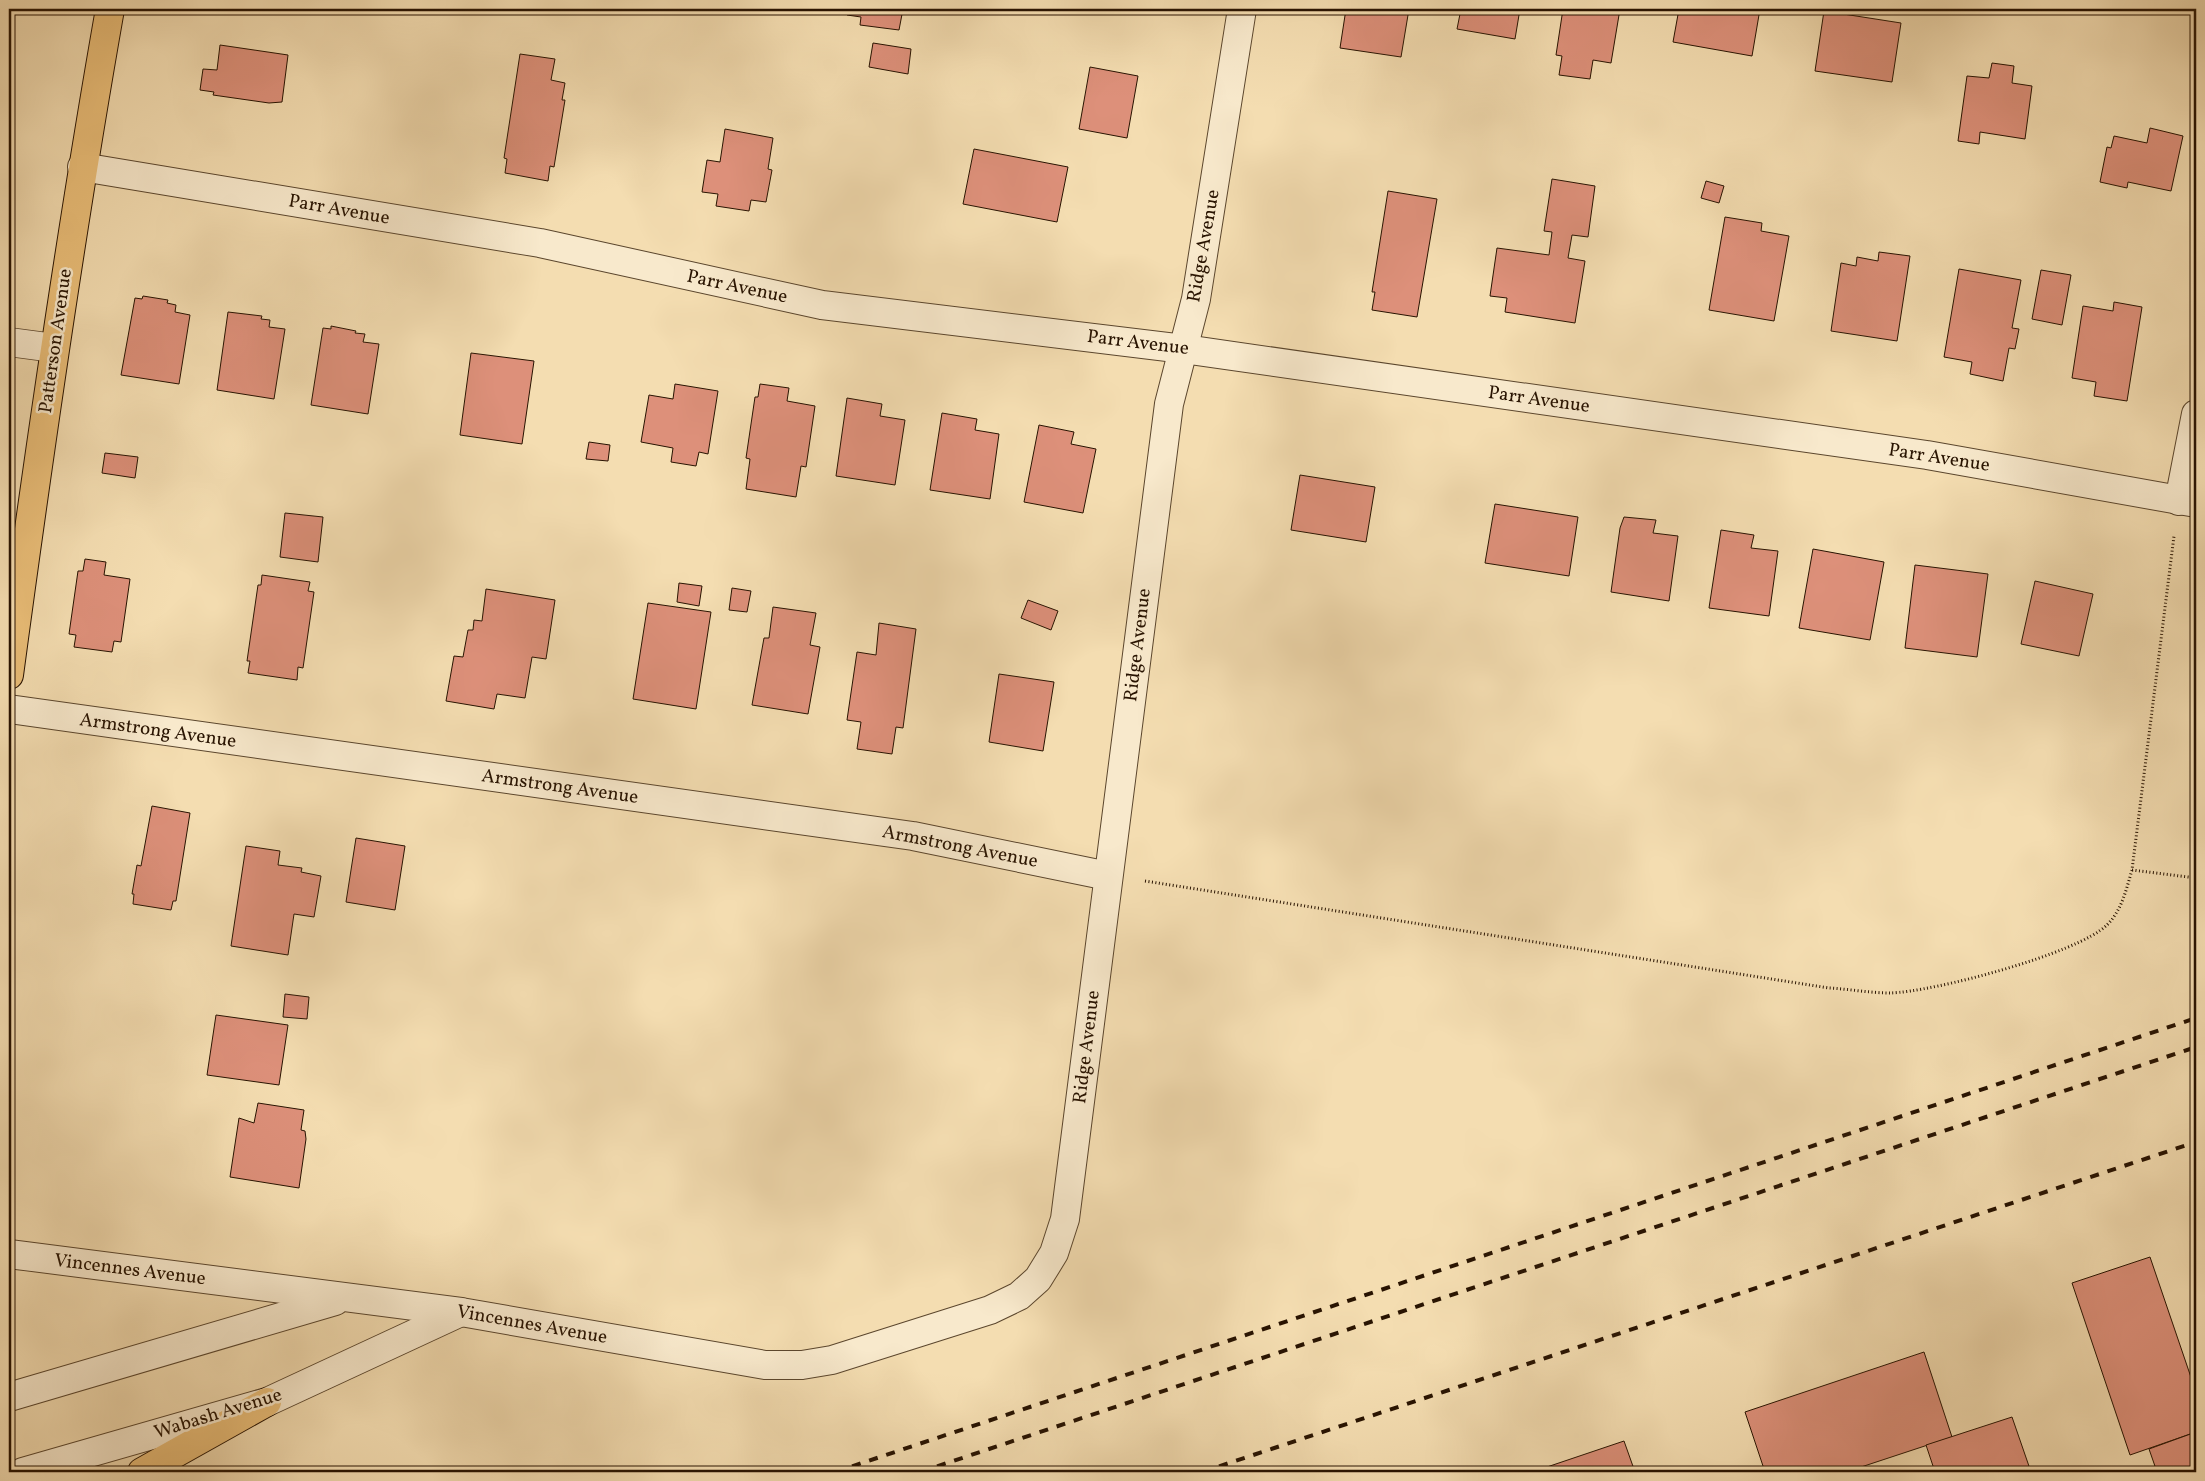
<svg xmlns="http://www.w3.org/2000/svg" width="2205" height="1481" font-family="Vollkorn,serif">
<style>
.building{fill:#dd907a;stroke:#281301}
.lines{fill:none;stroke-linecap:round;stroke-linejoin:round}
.minor-casing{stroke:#5b462d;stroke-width:30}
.major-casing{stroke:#281301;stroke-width:30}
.path{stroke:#281301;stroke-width:3;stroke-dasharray:1 2.5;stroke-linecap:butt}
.minor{stroke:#f8e9cc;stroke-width:28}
.major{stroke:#eabe78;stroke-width:28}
.rail{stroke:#281301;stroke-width:4;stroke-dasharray:9 9;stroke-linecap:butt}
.labels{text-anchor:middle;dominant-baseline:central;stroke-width:5;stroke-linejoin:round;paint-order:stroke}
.street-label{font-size:19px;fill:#281301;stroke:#f8e9cc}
</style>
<rect width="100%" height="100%" fill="#f4ddb1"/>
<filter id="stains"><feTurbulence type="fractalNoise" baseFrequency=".004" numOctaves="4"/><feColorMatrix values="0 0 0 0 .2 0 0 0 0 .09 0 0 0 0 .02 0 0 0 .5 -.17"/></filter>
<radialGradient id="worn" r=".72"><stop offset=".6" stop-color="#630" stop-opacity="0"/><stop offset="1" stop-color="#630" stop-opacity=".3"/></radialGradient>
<!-- building -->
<g class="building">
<path d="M847 9H903L899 30 860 25 861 17 847 15Z"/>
<path d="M1346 9H1409L1401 57 1340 48Z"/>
<path d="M1461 9H1520L1515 39 1457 29Z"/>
<path d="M1563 9H1620L1611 63 1593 60 1590 79 1559 75 1562 56 1556 55Z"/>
<path d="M1679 9H1760L1752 56 1673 42Z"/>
<path d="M1824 11 1901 23 1892 82 1815 71Z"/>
<path d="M873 43 911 49 908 74 869 67Z"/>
<path d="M220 45 288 55 282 102 269 103 213 95 214 92 200 90 203 69 217 70Z"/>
<path d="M520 54 555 59 551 80 565 83 562 100H565L554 167 550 166 548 181 505 173 507 159 504 158Z"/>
<path d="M1992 63 2014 66 2012 83 2032 86 2025 139 1980 132 1979 144 1958 141 1967 76 1989 78Z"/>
<path d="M1090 67 1138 76 1127 138 1079 129Z"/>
<path d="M2150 128 2183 136 2171 191 2128 182 2127 188 2100 182 2107 147 2111 148 2114 136 2147 143Z"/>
<path d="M725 129 773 138 768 169 772 170 766 202 751 200 749 211 716 206 718 194 702 192 707 160 720 162Z"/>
<path d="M974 149 1068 167 1057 222 963 204Z"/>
<path d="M1552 179 1595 186 1588 237 1572 235 1568 258 1585 261 1575 323 1505 312 1507 298 1490 296 1497 248 1549 255 1552 232 1544 231Z"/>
<path d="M1706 181 1724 186 1719 203 1701 198Z"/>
<path d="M1388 191 1437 199 1417 317 1372 310 1375 292H1372Z"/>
<path d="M1725 217 1762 223 1761 231 1789 236 1774 321 1709 310Z"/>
<path d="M1879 252 1910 256 1897 341 1831 331 1841 263 1856 266 1857 257 1878 261Z"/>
<path d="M1959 269 2021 280 2012 328 2019 329 2015 349 2009 348 2003 381 1970 374 1972 362 1944 357Z"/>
<path d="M2041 270 2071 275 2062 325 2032 319Z"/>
<path d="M143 296 168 300 167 303 176 305 175 312 190 315 179 384 121 375 135 298 142 299Z"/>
<path d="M2114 302 2142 307 2127 401 2094 396 2096 382 2072 378 2083 306 2113 311Z"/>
<path d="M228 312 262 316 261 319 270 320 269 327 285 329 274 399 217 390Z"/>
<path d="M331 326 356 331 355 333 365 334 363 342 379 344 368 414 311 405 323 328 331 329Z"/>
<path d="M471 353 534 361 522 444 460 435Z"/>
<path d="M675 384 718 391 708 454 699 452 696 466 671 462 673 448 641 442 649 395 673 399Z"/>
<path d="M760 384 789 388 787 401 815 406 806 467 801 466 796 497 746 489 750 459 746 458 755 397H758Z"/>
<path d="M847 398 882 404 880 416 905 420 895 485 836 476Z"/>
<path d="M942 413 977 419 975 430 999 434 990 499 930 490Z"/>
<path d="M1039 425 1074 432 1071 444 1096 449 1083 513 1024 502Z"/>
<path d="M589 442 610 445 608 461 586 459Z"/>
<path d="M105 453 138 457 135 478 102 473Z"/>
<path d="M1300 475 1375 487 1366 542 1291 530Z"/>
<path d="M1495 504 1578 517 1569 576 1485 563Z"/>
<path d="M285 513 323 517 318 562 280 557Z"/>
<path d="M1624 517 1656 520 1653 533 1678 536 1669 601 1611 592 1620 528Z"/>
<path d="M1721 530 1754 535 1751 548 1778 551 1769 616 1709 608Z"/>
<path d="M1813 549 1884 562 1870 640 1799 628Z"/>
<path d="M85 559 106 562 104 575 130 579 121 642 114 641 112 652 74 647 76 635 69 634 78 571H83Z"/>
<path d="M1915 565 1988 574 1977 657 1905 648Z"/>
<path d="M262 575 310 582 308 591 314 592 303 668 298 667 297 680 248 673 250 661H247L258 585H261Z"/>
<path d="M2035 581 2093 594 2079 656 2021 644Z"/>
<path d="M679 583 702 586 699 606 677 602Z"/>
<path d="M732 588 751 591 747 612 729 610Z"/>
<path d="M486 589 555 600 546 659 532 657 525 698 497 694 494 709 446 701 454 656 463 657 468 630H473L474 620 482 621Z"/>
<path d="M1028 600 1058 611 1051 630 1021 618Z"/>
<path d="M648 603 711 612 696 709 633 699Z"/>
<path d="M773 607 816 613 810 645 820 647 808 714 752 705 764 638H769Z"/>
<path d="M879 623 916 629 903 728 896 727 892 754 857 749 861 722 847 720 857 652 876 655Z"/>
<path d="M999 674 1054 682 1043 751 989 742Z"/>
<path d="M152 806 190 813 176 901H173L171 910 133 904 134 894H132L137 865 141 866Z"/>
<path d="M356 838 405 846 395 910 346 902Z"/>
<path d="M246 846 280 851 278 865 302 868 301 872 321 876 314 917 294 914 288 955 231 946Z"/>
<path d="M285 994 309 997 307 1019 283 1017Z"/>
<path d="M216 1015 288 1025 279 1085 207 1075Z"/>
<path d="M258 1103 304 1110 301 1130 305 1131 306 1139 299 1188 230 1177 239 1118 254 1123Z"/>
<path d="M2150 1257 2196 1392V1432L2130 1455 2072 1283Z"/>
<path d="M1924 1352 1952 1437 1846 1472H1765L1745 1412Z"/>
<path d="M2012 1417 2031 1472H1935L1926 1445Z"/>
<path d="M2196 1432V1472H2157L2149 1449Z"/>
<path d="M1624 1441 1635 1472H1542L1541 1469Z"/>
</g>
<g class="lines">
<defs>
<g id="minor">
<path d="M82 167 540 243 822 305 1184 349 1927 455 2196 503"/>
<path d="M9 342 54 348"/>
<path d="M2179 501 2196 414"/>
<path d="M9 709 913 836 1108 876"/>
<path d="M9 1254 461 1312 765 1365H802L832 1360 990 1310 1019 1296 1038 1279 1054 1253 1065 1219 1169 404 1196 299 1242 9"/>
<path d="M9 1397 335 1301"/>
<path d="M23 1472 267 1402 461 1312"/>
</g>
<g id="major">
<path d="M9 675C39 452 71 230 110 9"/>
<path d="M142 1472 267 1402"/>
</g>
</defs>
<!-- minor casing -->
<use href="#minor" class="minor-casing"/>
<!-- major casing -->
<use href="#major" class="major-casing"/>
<!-- path -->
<g class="path">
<path d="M2132 870 2196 878"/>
<path d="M1145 881 1829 988C1849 989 1870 993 1890 993 1933 992 2077 954 2107 925 2122 910 2126 890 2132 870L2174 536"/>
</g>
<!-- minor -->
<use href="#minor" class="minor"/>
<!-- major -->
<use href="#major" class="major"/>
<!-- rail -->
<g class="rail">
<path d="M835 1472 2196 1018"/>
<path d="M920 1472 2196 1047"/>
<path d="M1202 1472 2196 1142"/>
</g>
</g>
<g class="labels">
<!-- street labels -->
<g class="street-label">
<text transform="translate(339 210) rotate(10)">Parr Avenue</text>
<text transform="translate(1204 246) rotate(-80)">Ridge Avenue</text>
<text transform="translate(737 287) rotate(12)">Parr Avenue</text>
<text transform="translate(56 341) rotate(-82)">Patterson Avenue</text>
<text transform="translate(1138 343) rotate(7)">Parr Avenue</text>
<text transform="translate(1539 400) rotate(8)">Parr Avenue</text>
<text transform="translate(1939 458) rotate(9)">Parr Avenue</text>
<text transform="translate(1138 645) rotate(-83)">Ridge Avenue</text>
<text transform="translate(158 731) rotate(8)">Armstrong Avenue</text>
<text transform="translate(560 787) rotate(8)">Armstrong Avenue</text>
<text transform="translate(960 847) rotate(11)">Armstrong Avenue</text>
<text transform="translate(1087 1047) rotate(-83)">Ridge Avenue</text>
<text transform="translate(130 1270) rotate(7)">Vincennes Avenue</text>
<text transform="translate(532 1325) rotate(10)">Vincennes Avenue</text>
<text transform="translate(218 1414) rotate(-17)">Wabash Avenue</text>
</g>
</g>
<!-- margin -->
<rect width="2205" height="1481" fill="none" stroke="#f4ddb1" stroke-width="30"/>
<rect x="10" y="10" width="2185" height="1461" fill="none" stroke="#281301" stroke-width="2.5"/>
<rect x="15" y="15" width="2175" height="1451" fill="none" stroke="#281301"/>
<rect width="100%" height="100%" filter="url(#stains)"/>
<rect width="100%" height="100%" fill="url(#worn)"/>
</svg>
